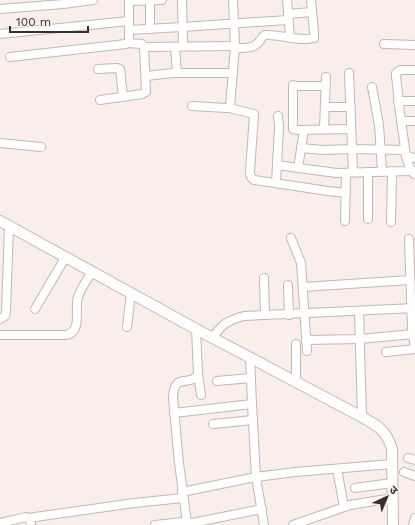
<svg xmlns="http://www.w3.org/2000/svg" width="415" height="525" font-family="'Work Sans','Noto Sans Devanagari',sans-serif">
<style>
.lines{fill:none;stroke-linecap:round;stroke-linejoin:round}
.minor-casing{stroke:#c2b8b2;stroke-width:10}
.major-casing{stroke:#c2b8b2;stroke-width:12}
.minor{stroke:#fff;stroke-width:8}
.major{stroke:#fff;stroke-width:10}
</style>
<rect width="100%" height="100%" fill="#f9eee9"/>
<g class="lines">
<defs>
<g id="minor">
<path d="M182 0 183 46"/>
<path d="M287 0 290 37"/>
<path d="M129 1 162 0"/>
<path d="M0 9 63 4 93 0"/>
<path d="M288 14 312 12"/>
<path d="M150 29V1"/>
<path d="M129 30 182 27 288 20"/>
<path d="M0 34 129 21"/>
<path d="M384 44 415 45"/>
<path d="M144 47 235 46"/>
<path d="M175 47 177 73"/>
<path d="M235 48C243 48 253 49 259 42 261 39 261 37 265 35 280 34 299 42 314 38V32L311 0"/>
<path d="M10 57 126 44 129 42V0"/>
<path d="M98 69 117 68 120 69 123 97"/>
<path d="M349 73 353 172"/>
<path d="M146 76 173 73H233"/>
<path d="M293 85V129L298 130 351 129"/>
<path d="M298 86H325"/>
<path d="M372 87 379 125 382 171"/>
<path d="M100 100 142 94 146 92 144 47 142 44 128 43"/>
<path d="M398 101H415"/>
<path d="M192 106 226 108H229L230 107 235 46 233 0"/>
<path d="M325 107H351"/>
<path d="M229 108 254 114 250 172C250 176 251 178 254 180L328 191 346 193"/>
<path d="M401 121H415"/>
<path d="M324 129 326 77"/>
<path d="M0 143 41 147"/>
<path d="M301 148 323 150 352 149 405 150"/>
<path d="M406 156 415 158"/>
<path d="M277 165 336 173 412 171"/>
<path d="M298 168 304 130"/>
<path d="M414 174 409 166 406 156 400 113 396 76V73L400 70H415"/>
<path d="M276 183 279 127 278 116"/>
<path d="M368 219V172"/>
<path d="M345 221 346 173"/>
<path d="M391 222 392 171"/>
<path d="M291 238 301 263 307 351"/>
<path d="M409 239 412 328 415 349"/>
<path d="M264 278 265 315"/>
<path d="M288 285 289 315"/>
<path d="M303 287 410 280"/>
<path d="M35 309 65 258"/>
<path d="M359 311 361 382 362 417"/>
<path d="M0 319 5 316 6 312 9 226"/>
<path d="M127 327 131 293"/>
<path d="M0 335H66C83 332 74 308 78 297 81 288 87 280 92 272"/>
<path d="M213 338C221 324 229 320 244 316L415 308"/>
<path d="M306 340 360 339 413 334"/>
<path d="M296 344V382"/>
<path d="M386 352 415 349"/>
<path d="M250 357 252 404 256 477 264 525"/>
<path d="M198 374 201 395"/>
<path d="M217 381 251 378"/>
<path d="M174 413 252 404"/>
<path d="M213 424 253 420"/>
<path d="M408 458 415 460"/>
<path d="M337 469 344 507"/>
<path d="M404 472 415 476"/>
<path d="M355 488 392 483"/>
<path d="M182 492 256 477 295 472 392 464"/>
<path d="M28 518 134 503 183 498"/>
<path d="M0 523 26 517 30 519 31 525"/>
<path d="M187 523 179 463 173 398C174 371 190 388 198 374L196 329"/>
<path d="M187 524 262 509"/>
<path d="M155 525 183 522 187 523 188 525"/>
<path d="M293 525 350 505 393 498"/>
<path d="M413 525 415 518"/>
</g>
<path id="major" d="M0 221 196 329 362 417C377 425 387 431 392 449L393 525"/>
</defs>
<!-- minor casing -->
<use href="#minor" class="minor-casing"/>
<!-- major casing -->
<use href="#major" class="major-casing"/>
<!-- minor -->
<use href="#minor" class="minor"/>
<!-- major -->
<use href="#major" class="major"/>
</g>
<!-- north arrow -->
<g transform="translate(387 497) rotate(44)" stroke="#f9eee9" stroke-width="3" paint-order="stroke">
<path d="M0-3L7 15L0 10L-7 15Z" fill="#34302e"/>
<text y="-6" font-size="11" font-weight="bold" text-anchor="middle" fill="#34302e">उ</text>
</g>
<!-- scale -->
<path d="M10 26v6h78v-6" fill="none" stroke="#34302e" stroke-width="2"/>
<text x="16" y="26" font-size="12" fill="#34302e" stroke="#f9eee9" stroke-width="3" paint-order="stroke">100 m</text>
</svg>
